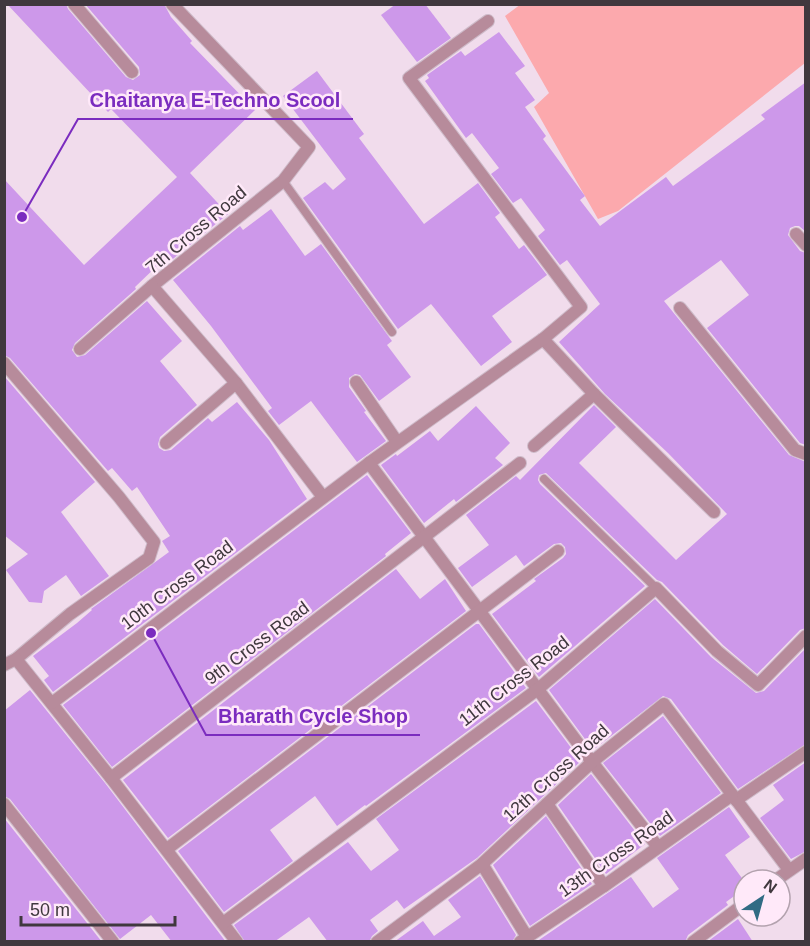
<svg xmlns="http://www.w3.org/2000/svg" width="810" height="946" font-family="Arial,sans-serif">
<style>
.green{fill:#fca9ad}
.building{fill:#cd98ea}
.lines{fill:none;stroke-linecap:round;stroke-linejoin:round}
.service-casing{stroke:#cebbc9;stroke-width:10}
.minor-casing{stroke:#cebbc9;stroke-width:14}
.service{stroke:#b78b9b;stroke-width:8}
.minor{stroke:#b78b9b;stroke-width:12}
.labels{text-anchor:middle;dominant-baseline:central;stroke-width:5;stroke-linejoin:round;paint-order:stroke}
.street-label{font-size:18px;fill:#40383e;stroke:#ffe9f9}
.leader{fill:none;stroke:#7b2cbf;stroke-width:2}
.callout-dot{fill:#7b2cbf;stroke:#ffe9f9;stroke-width:2}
.callout-label{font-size:20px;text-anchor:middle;font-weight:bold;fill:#7b2cbf;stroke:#ffe9f9;stroke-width:5;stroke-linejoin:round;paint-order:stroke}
</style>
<rect width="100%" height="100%" fill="#f1dcec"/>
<!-- green -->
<path class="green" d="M521 4 805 5V63L618 211 598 219 534 107 549 93 505 16Z"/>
<!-- building -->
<g class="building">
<path d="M7 4H66L68 9 126 77 133 80 140 75 139 67 85 4H164L171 17 192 41 190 43 255 110 190 173 228 214 163 267 160 263 135 287 136 289 75 343 72 350 77 357 85 355 147 301 182 341 160 361 197 405 160 437 158 444 159 448 164 451 171 450 208 418 212 422 237 402 269 440 307 499 53 692 44 680 49 676 33 656 77 623 92 610 91 609 169 552 162 541 170 536 137 487 132 491 112 468 108 471 10 358 4 355V179L84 265 177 177 111 109 108 112Z"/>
<path d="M396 4H425L451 38 417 62 381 15Z"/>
<path d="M499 32 525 66 515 73 535 100 525 107 546 136 543 139 585 196 580 200 600 226 666 177 673 186 765 119 761 115 806 82V232L799 226H795L790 228 788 235 800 251 806 253V445L800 443 707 328 749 295 721 260 664 301 789 455 806 462V628L800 630 757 674 723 645 662 582 657 580 546 473 539 475 538 480 540 484 645 586 539 677 492 614 536 581 534 579 563 558 566 554 565 547 561 543 554 544 524 566 516 555 472 587 458 568 489 545 466 515 516 476 520 480 594 405 616 427 579 463 676 560 727 514 668 453 605 394 559 342 600 304 567 260 560 265 538 236 545 230 521 198 513 203 491 174 499 168 472 133 466 138 425 81 429 78 427 75 461 51 465 56Z"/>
<path d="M317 71 364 134 359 138 424 224 478 183 500 213 495 217 519 249 524 245 547 275 492 316 512 342 481 366 431 304 398 329 303 198 325 182 333 190 346 179 283 96Z"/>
<path d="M271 209 305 256 321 244 392 341 387 345 411 377 379 401 360 375 355 374 349 378V387L366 411 364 412 386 441 357 462 311 401 279 425 268 411 272 408 211 326 173 280 240 226 243 230Z"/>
<path d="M4 376 95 482 61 512 109 576 81 596 66 575 44 591 42 603 29 602 6 570 28 554 4 535Z"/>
<path d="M476 406 510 443 495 458 503 465 456 502 454 499 424 523 381 465 396 454 397 456 430 431 438 441Z"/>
<path d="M367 475 411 533 385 554 386 556 112 767 63 705Z"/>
<path d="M396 569 420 599 445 579 466 611 168 838 123 780Z"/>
<path d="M655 599 711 657 756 693 764 691 806 648V744L738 789 671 699 663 696 593 750 549 690Z"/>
<path d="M476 624H479L526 688 366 806 365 805 337 826 315 796 270 830 293 861 224 912 178 851Z"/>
<path d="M30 690 105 783 226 942H172L151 915 120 939 10 799 4 796V711Z"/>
<path d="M536 701 581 761 477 858 404 909 397 900 370 920 378 931 372 936 369 942H328L309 917 274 942H245L234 925 348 842 371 871 399 850 376 819Z"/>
<path d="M663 716 721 793 660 836 603 763Z"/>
<path d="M806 762V851L791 859 760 818 784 800 773 785Z"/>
<path d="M591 774 645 844 606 874 558 805Z"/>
<path d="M729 807 750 837 725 855 744 881V889L726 902 728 905 688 935 685 942H536L631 877 653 908 679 889 657 858Z"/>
<path d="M546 816 592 884 530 926 493 865Z"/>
<path d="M4 818 102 942H4Z"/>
<path d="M480 876 516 935 512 942H394L423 921 434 936 461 917 448 900Z"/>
<path d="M738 919 753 942H707Z"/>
</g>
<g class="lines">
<defs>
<g id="service">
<path d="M283 181 392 332"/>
<path d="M544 479 656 588"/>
</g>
<g id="minor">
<path d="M74 4 132 72"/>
<path d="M172 4 309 147 283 181 152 286 236 383 323 497"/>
<path d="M796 234 806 245"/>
<path d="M680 308 795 450 806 454"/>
<path d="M543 339 594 394 714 512"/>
<path d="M80 349 152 286"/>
<path d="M4 363 119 497 154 542 149 558 70 614 16 659"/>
<path d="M356 382 397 442"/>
<path d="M166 443 236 383"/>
<path d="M534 446 594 394"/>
<path d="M369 463 543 339 581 307 409 78 488 21"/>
<path d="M4 665 16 659 111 778 237 942"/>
<path d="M52 703 369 463 592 762 658 847"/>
<path d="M111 778 520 463"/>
<path d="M736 800 806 752"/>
<path d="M4 804 113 942"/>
<path d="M547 804 604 886"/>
<path d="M167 849 558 551"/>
<path d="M482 864 527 937"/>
<path d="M776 880 806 859"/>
<path d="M223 923 538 689 656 588 717 651 758 685 806 636"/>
<path d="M377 942 482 864 592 762 664 704 789 870"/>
<path d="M520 942 604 886 732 795"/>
<path d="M693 942 744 904"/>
</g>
</defs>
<!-- service casing -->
<use href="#service" class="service-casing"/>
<!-- minor casing -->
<use href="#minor" class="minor-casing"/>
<!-- service -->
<use href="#service" class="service"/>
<!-- minor -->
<use href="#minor" class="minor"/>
</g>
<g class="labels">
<!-- street labels -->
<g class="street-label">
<text transform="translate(196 230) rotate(-40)">7th Cross Road</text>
<text transform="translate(177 585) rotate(-37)">10th Cross Road</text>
<text transform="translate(257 643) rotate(-37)">9th Cross Road</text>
<text transform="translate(514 681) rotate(-38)">11th Cross Road</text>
<text transform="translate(556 773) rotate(-42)">12th Cross Road</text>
<text transform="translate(616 854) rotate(-35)">13th Cross Road</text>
</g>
</g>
<!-- callouts -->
<path class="leader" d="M22 217L78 119H353M151 633L206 735H420"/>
<g class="callout-dot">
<circle cx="22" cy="217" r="6"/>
<circle cx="151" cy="633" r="6"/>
</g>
<g class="callout-label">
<text x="215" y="107">Chaitanya E-Techno Scool</text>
<text x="313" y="723">Bharath Cycle Shop</text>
</g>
<!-- border -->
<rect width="810" height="946" fill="none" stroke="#40383e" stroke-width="12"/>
<!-- north arrow -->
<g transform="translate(762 898) rotate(36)"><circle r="28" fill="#ffe9f9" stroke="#b3a2ae" stroke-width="1.5"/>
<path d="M0-4.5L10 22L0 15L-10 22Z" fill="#316b84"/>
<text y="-9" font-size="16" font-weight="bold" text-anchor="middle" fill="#40383e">N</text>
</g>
<!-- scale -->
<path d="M21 916v9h154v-9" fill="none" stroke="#40383e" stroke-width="3"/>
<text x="30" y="916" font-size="18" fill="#40383e" stroke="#ffe9f9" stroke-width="4.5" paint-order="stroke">50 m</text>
</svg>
